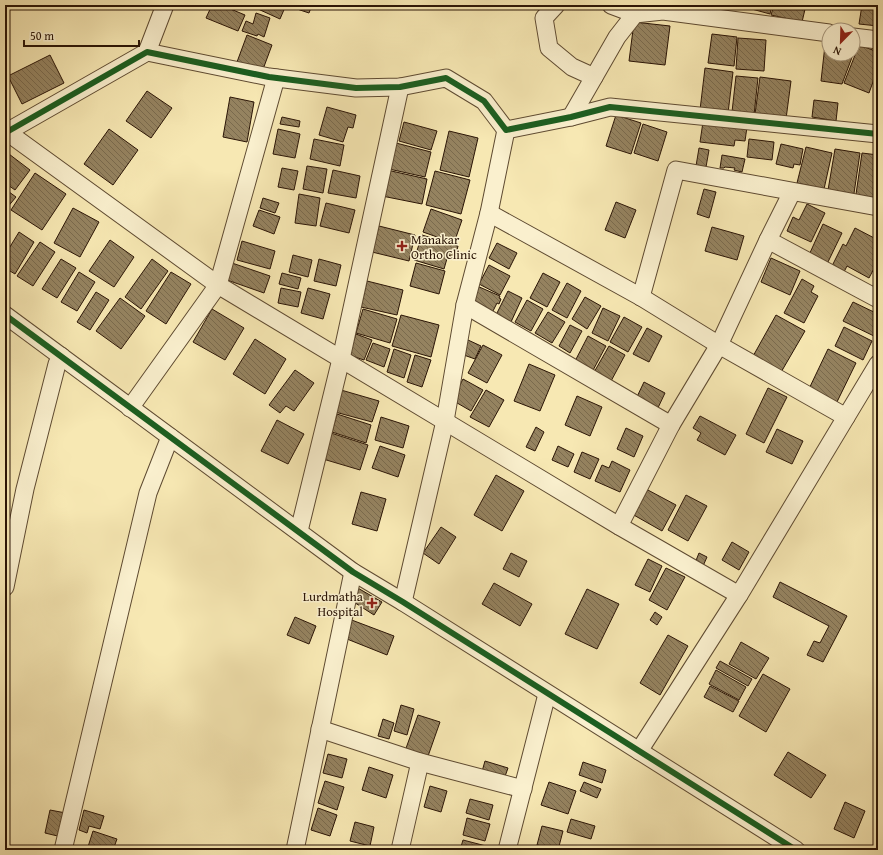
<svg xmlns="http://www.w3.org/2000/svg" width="883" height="855" font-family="'Gentium Book Plus',serif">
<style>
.building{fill:url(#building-back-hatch);stroke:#2b1506}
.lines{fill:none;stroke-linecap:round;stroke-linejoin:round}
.minor-casing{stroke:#5e4a31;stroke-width:19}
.minor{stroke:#faf0ce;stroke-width:17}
.cycleway-casing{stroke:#faf0ce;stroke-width:8}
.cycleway{stroke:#1b5e20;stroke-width:6}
.poi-dot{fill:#8f2418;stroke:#faf0ce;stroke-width:1.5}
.labels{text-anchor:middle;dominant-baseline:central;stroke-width:3;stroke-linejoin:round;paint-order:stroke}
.poi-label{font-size:13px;fill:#2b1506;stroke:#faf0ce;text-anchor:start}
</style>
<defs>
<pattern id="building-back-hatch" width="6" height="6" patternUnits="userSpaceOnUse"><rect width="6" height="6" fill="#958360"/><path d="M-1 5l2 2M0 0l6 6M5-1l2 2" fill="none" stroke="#7a6a4d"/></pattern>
</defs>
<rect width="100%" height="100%" fill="#f7e8b3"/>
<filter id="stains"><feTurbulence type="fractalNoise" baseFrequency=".005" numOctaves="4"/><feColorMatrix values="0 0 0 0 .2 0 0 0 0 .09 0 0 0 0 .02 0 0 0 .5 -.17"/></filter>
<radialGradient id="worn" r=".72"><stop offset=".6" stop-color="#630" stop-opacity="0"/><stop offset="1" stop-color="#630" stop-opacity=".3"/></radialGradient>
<!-- building -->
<g class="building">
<path d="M212 5H221L245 15 238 31 206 18Z"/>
<path d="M260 5H286L280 19 258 9Z"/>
<path d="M295 5H312L309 13 294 8Z"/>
<path d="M749 5H772L770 14 748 8Z"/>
<path d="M774 5H806L802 22 771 15Z"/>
<path d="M862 5H878V26L859 24Z"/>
<path d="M256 13 270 18 264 37 258 34 257 36 242 31 246 21 253 24Z"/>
<path d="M634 22 670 26 665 65 629 61Z"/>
<path d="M712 34 737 37 734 66 708 63Z"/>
<path d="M247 35 272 45 262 72 237 62Z"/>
<path d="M738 38 766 40 764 71 736 69Z"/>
<path d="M825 45 829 46V54H853V52H854L842 84 821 81Z"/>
<path d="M859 45 878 52V68L869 93 844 83Z"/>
<path d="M50 55 64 83 22 104 8 76Z"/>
<path d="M705 68 733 72 728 113 700 110Z"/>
<path d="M736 76 758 78 754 115 732 112Z"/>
<path d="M760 77 791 81 786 119 755 114Z"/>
<path d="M147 91 172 108 151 138 126 121Z"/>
<path d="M230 97 254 102 247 142 223 137Z"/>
<path d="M814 100 838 103 836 121 812 117Z"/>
<path d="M327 107 356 115 353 128 348 127 343 142 319 135Z"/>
<path d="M616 115 641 123 631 154 606 146Z"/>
<path d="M282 117 300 121 299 127 280 124Z"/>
<path d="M404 122 437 131 431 150 399 141Z"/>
<path d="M703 122 747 127 745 141 735 140 734 146 700 142Z"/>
<path d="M643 124 667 132 658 161 634 153Z"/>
<path d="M109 129 138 150 113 185 84 164Z"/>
<path d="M278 129 300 134 295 158 273 154Z"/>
<path d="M449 131 478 138 469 177 440 170Z"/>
<path d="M314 139 344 145 340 166 310 159Z"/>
<path d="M749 139 774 142 772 160 747 157Z"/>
<path d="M396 143 431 152 425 177 389 169Z"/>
<path d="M781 144 803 149 800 165 794 164 793 168 776 164Z"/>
<path d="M806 147 832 153 824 189 797 183Z"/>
<path d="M699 148 709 150 706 167 696 166Z"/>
<path d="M835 149 860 153 853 200 827 196Z"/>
<path d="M5 151 30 170 15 190 5 183Z"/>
<path d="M862 153 878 155V204L855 201Z"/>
<path d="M722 155 745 159 742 172 734 170 735 168 725 167 724 168H720Z"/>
<path d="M307 166 327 169 323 193 303 189Z"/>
<path d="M282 168 298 171 294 190 278 187Z"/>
<path d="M333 170 360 176 356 198 328 193Z"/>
<path d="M387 170 427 179 422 204 382 196Z"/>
<path d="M435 171 470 180 461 214 426 205Z"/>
<path d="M35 173 66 194 42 230 11 210Z"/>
<path d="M5 189 16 197 6 209H5Z"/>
<path d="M704 189 716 192 709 218 697 214Z"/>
<path d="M299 194 320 198 316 226 295 223Z"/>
<path d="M263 198 279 203 275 213 260 208Z"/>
<path d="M616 202 636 210 625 238 605 230Z"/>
<path d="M326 203 355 210 349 233 320 226Z"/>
<path d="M807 204 825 213 811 242 787 231 793 217 799 220Z"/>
<path d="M73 208 99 222 80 257 54 243Z"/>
<path d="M431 209 462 220 454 243 423 232Z"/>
<path d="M259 210 280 217 274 234 253 226Z"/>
<path d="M823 224 842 233 827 264 809 255Z"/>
<path d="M379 226 415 235 409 261 372 252Z"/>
<path d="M712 227 744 236 737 260 705 251Z"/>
<path d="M855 228 878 240V261L869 278 847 266 844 272 832 266 843 244 846 246Z"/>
<path d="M19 232 34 242 15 274 5 268V255Z"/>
<path d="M422 235 458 246 455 258 448 255 444 269 414 260Z"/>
<path d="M110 240 134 257 114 287 89 271Z"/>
<path d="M242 241 275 251 270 269 237 260Z"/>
<path d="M40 242 55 252 33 286 17 276Z"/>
<path d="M497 243 517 253 509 269 489 258Z"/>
<path d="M293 255 312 260 308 277 289 272Z"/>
<path d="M771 258 800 271 790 295 761 282Z"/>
<path d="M61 259 76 268 57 298 42 289Z"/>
<path d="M152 259 168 271 141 309 125 297Z"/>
<path d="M319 259 341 265 336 286 314 281Z"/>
<path d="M232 263 270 276 264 293 227 280Z"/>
<path d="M416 263 445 271 439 294 410 286Z"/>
<path d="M489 265 510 276 500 295 479 284Z"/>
<path d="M79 272 95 282 77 311 61 302Z"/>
<path d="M171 272 191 284 166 324 146 311Z"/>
<path d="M282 273 301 278 298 289 279 284Z"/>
<path d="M543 273 560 282 547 307 530 298Z"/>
<path d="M802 279 814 286 811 292 818 296 804 323 784 313Z"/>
<path d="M367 281 403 290 397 315 361 307Z"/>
<path d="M567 283 581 291 567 318 552 310Z"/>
<path d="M477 286 500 296 499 298 501 299 499 304 497 303 492 313 470 303Z"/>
<path d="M281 288 301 292 298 307 278 303Z"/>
<path d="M308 288 330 294 323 319 301 313Z"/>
<path d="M508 291 522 298 511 322 496 315Z"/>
<path d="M96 292 109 300 90 330 77 322Z"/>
<path d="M585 297 601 306 587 329 572 319Z"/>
<path d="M120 298 145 316 121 349 96 331Z"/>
<path d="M527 300 543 309 531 331 515 322Z"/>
<path d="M853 302 878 314V334L876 337 843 321Z"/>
<path d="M603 308 620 316 608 341 592 333Z"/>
<path d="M212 309 244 328 225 360 193 342Z"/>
<path d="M363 309 397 319 390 343 356 333Z"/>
<path d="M548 312 565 322 552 343 535 333Z"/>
<path d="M401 315 439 325 431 357 392 346Z"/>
<path d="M776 315 805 331 780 374 752 358Z"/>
<path d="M624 317 642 327 628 352 610 342Z"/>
<path d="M570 325 582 331 570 353 559 346Z"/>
<path d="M844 327 872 341 863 360 835 346Z"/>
<path d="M647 328 662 336 649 362 633 354Z"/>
<path d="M356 334 372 340 364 360 349 355Z"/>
<path d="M588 336 606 346 591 374 573 365Z"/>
<path d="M255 339 286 359 265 394 233 374Z"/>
<path d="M468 340 481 346 475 359 461 354Z"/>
<path d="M373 343 390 349 384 367 366 360Z"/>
<path d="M483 345 502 355 487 383 468 373Z"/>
<path d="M609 346 625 355 610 383 593 374Z"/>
<path d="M394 349 411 355 404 378 387 372Z"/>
<path d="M828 349 856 363 835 406 807 393Z"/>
<path d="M415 355 431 360 422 387 407 382Z"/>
<path d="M529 364 555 375 540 411 514 401Z"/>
<path d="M295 370 314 383 294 411 286 406 280 413 269 405Z"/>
<path d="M463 379 483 390 471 411 452 400Z"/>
<path d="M644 382 665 393 656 412 635 401Z"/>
<path d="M768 388 787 397 764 443 746 434Z"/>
<path d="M341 390 379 401 372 422 335 412Z"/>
<path d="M486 390 504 400 489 427 470 417Z"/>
<path d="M577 396 602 407 590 436 565 425Z"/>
<path d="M337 414 371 425 366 443 332 432Z"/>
<path d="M700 416 736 435 725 455 697 440 701 433 693 428Z"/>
<path d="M381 417 409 426 403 448 375 440Z"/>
<path d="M277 420 304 434 288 464 261 451Z"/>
<path d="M536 427 544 432 535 451 526 447Z"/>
<path d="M626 428 643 436 634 457 617 449Z"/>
<path d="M777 429 803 441 792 464 766 452Z"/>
<path d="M331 433 368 445 360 470 323 459Z"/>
<path d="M380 446 405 455 398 477 372 468Z"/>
<path d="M558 446 574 454 568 467 552 460Z"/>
<path d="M582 452 599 459 590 479 574 472Z"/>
<path d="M612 461 630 470 620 492 595 481 602 465 609 468Z"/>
<path d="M496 475 524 491 502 531 474 515Z"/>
<path d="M646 489 676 505 662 531 632 514Z"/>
<path d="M361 492 386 499 377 531 352 524Z"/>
<path d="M686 495 707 506 688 541 668 530Z"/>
<path d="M441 527 456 537 439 564 423 553Z"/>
<path d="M732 542 749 552 739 570 722 560Z"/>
<path d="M511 553 527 561 519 577 503 569Z"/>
<path d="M699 553 707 557 703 566 695 563Z"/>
<path d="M648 559 662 566 650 592 635 585Z"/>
<path d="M666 568 685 577 667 610 649 600Z"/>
<path d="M780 582 847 616 823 662 807 655 814 641 820 643 829 626 773 597Z"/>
<path d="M494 583 532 604 520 626 482 604Z"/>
<path d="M356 587 382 602 374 615 349 599Z"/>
<path d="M587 589 619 604 597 649 565 634Z"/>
<path d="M655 612 662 617 657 625 650 620Z"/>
<path d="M295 617 316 626 309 644 287 635Z"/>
<path d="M349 619 394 636 387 655 342 637Z"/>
<path d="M668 635 688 646 660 695 640 683Z"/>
<path d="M741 642 769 658 756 679 729 664Z"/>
<path d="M720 661 752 679 748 686 716 668Z"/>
<path d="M716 670 746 687 739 700 709 684Z"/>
<path d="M763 674 790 689 766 732 739 716Z"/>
<path d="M710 686 739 701 733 712 704 697Z"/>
<path d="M401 705 414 709 407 735 394 731Z"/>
<path d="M418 715 440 722 427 759 405 751Z"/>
<path d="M383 719 394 723 389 739 378 736Z"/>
<path d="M788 752 826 775 811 798 774 775Z"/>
<path d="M328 754 347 759 342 778 323 773Z"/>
<path d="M485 761 508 768 503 782 481 775Z"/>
<path d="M583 762 606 770 602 783 579 775Z"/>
<path d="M369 767 393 775 386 798 362 790Z"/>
<path d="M325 781 344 787 337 810 318 803Z"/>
<path d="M549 782 576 791 568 814 541 805Z"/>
<path d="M584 782 601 789 597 798 580 791Z"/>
<path d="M430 786 447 791 441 812 424 807Z"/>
<path d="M470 799 493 805 489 820 466 813Z"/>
<path d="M845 802 865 811 854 838 834 829Z"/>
<path d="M318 808 337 815 330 836 311 830Z"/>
<path d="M50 810 71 814 66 838 45 833Z"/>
<path d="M84 810 104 816 100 829 89 826 87 833 79 830Z"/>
<path d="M467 818 490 824 485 841 463 835Z"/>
<path d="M571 819 595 826 591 839 567 832Z"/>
<path d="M355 822 374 827 370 846 350 841Z"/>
<path d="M542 826 563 831 558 850 537 845Z"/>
<path d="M93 831 117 839 113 850H87Z"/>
<path d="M463 840 486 846 485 850H460Z"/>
</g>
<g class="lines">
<defs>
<g id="minor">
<path d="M556 5 544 18 549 48 572 67 594 77"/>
<path d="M611 5 635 14 636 5"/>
<path d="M853 37 878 40"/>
<path d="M147 52 165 5"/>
<path d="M571 117 617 37 635 14 663 11 829 33"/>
<path d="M7 132 218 285 619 526 739 595"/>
<path d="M5 133 147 52 269 77 356 88 400 87 446 78 484 101 506 130 571 117 610 107 878 134"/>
<path d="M489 213 641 297 719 345 846 417"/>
<path d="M768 240 878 299"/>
<path d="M641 297 676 170 878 207"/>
<path d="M465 305 671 425"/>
<path d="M5 315 353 572 403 602 796 850"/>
<path d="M130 408 218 285 276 78"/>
<path d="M619 526 671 425 719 345 768 240 792 192"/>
<path d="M299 531 341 359 400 87"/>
<path d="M5 587 25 489 57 364 61 356"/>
<path d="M403 602 445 421 465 305 489 213 506 130"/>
<path d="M320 729 420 762 523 789"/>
<path d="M639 751 739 595 878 364"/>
<path d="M63 850 148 493 170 437"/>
<path d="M295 850 353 572"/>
<path d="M400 850 420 762"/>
<path d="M507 850 547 694"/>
</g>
</defs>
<!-- minor casing -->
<use href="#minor" class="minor-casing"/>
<!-- minor -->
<use href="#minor" class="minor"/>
<defs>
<g id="cycleway">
<path d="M5 133 147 52 269 77 356 88 400 87 446 78 484 101 506 130 571 117 610 107 878 134"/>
<path d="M5 315 353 572 403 602 796 850"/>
</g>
</defs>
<!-- cycleway casing -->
<use href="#cycleway" class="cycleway-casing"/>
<!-- cycleway -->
<use href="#cycleway" class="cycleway"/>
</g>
<!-- markers -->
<g class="poi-dot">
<path d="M400 240h4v4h4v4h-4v4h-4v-4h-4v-4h4z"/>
<path d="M370 597h4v4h4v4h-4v4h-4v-4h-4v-4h4z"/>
</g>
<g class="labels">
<!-- poi labels -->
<g class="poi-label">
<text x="411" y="239">Manakar<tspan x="411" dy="15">Ortho Clinic</tspan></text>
<text x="363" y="596" text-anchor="end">Lurdmatha<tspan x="363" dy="15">Hospital</tspan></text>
</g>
</g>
<!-- margin -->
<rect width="883" height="855" fill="none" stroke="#f7e8b3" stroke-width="20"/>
<rect x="6" y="6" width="871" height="843" fill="none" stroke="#2b1506" stroke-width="2"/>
<rect x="10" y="10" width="863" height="835" fill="none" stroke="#2b1506"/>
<!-- north arrow -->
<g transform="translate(841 42) rotate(203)"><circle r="19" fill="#faf0ce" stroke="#a7987e"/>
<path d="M0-3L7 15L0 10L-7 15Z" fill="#8f2418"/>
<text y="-6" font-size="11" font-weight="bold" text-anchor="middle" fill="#2b1506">N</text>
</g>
<!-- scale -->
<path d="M24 40v6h115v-6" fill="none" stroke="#2b1506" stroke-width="2"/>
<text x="30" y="40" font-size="12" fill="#2b1506" stroke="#faf0ce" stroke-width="3" paint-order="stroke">50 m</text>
<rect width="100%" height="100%" filter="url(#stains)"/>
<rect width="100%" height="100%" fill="url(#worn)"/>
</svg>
